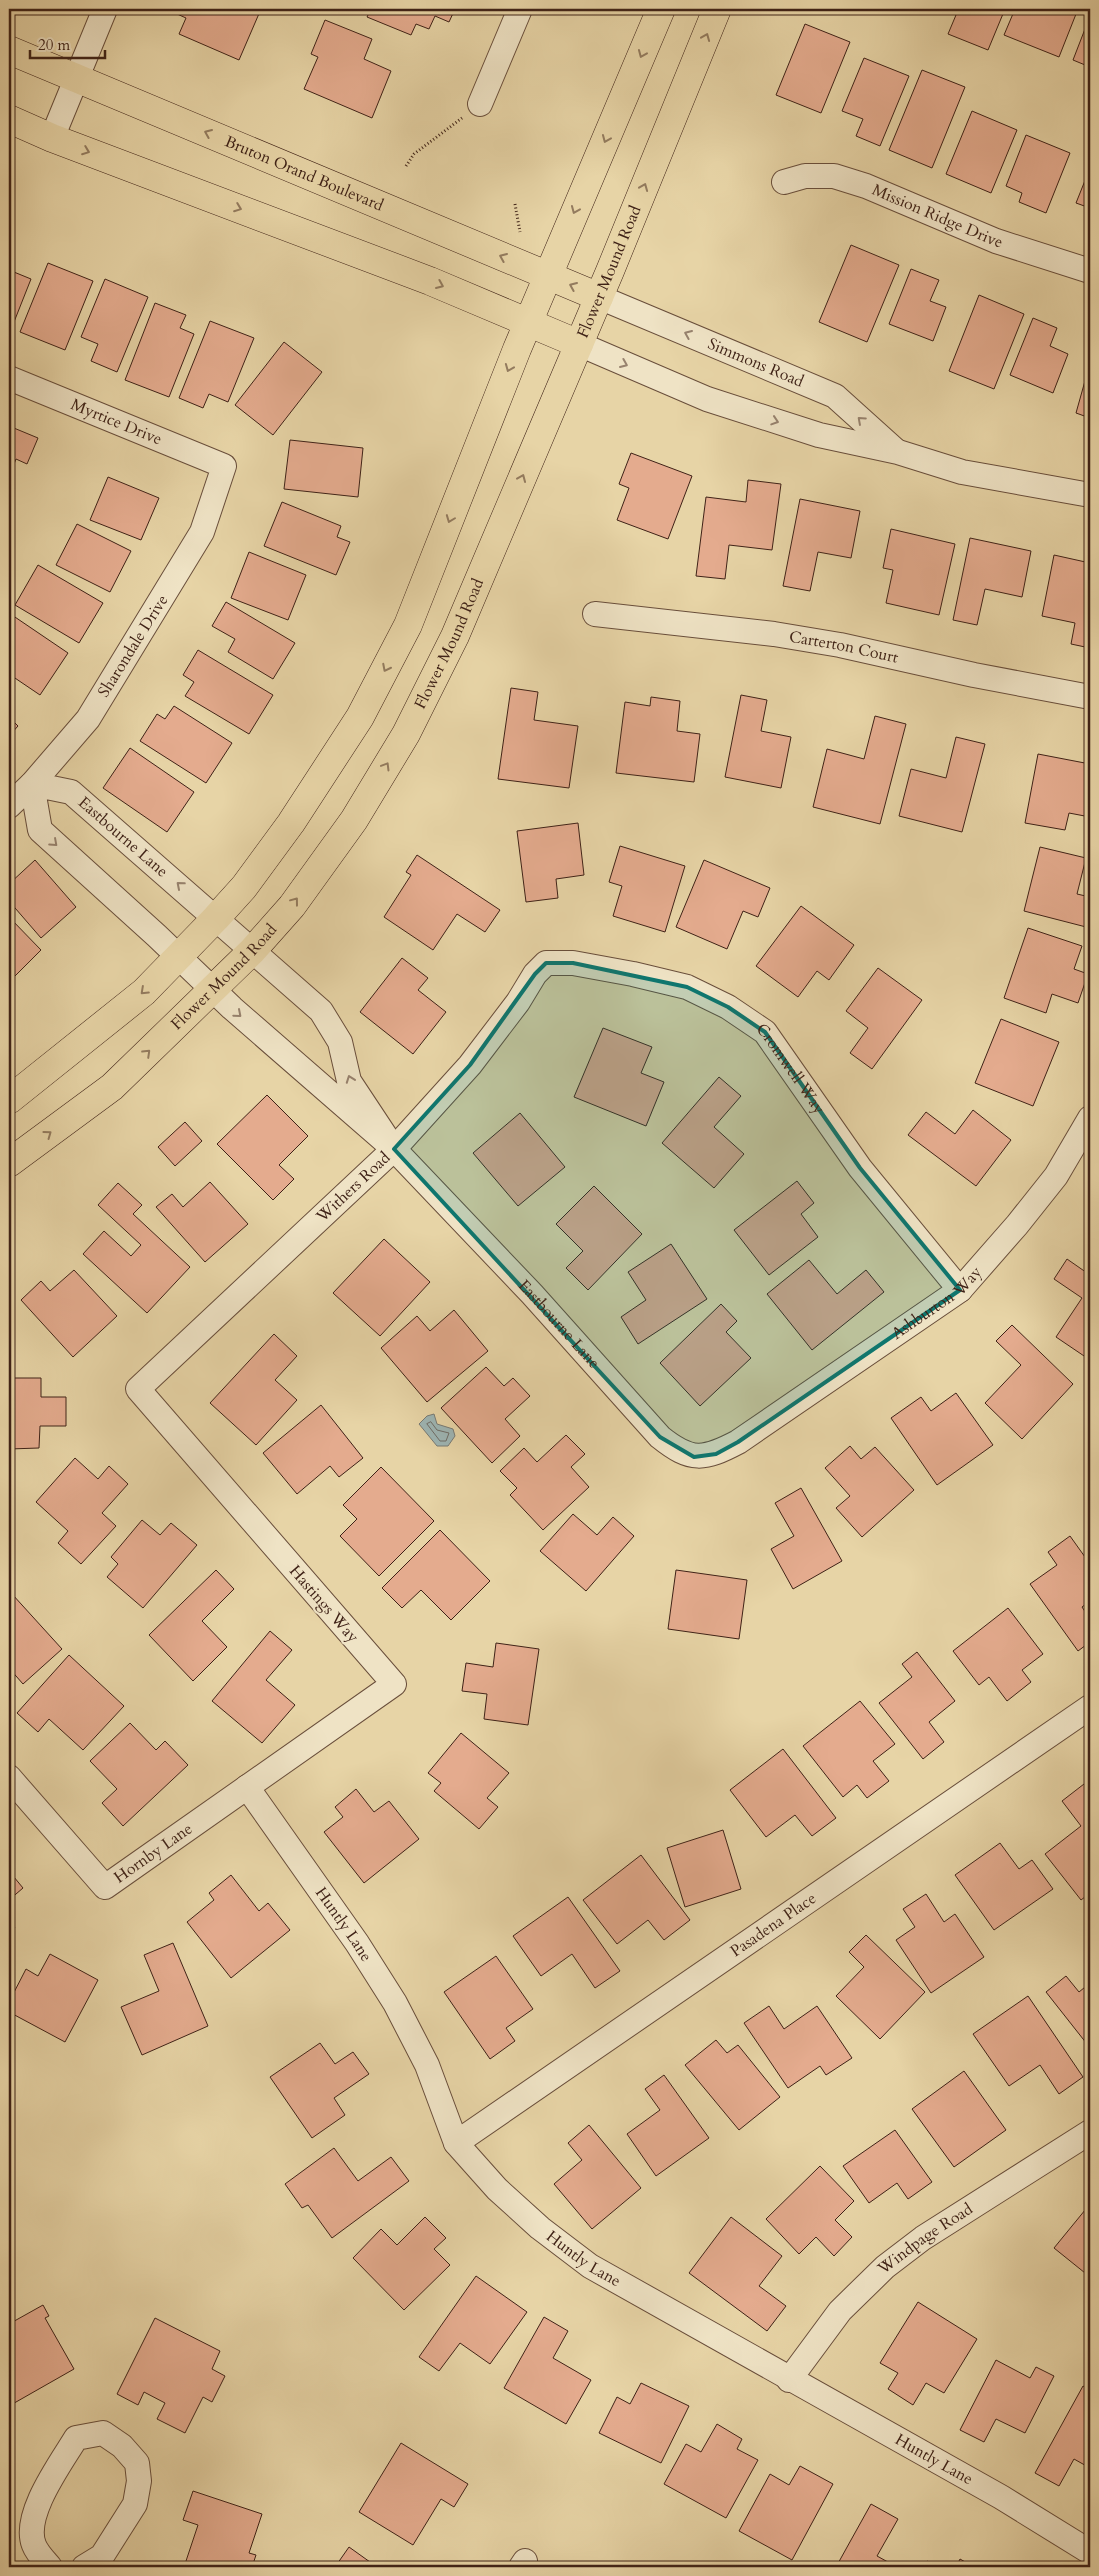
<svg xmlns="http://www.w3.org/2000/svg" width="1099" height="2576" font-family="Cardo,serif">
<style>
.water{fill:#9db5b4;stroke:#777a75}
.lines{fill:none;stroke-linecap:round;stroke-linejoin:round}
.shore{stroke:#6e6c66;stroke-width:1}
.building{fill:#e4ab8e;stroke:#3f2217}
.minor-casing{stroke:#694e3b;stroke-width:26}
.major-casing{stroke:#3f2217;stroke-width:29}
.path{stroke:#3f2217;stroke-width:3;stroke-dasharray:1 2.5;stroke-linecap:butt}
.minor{stroke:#efe3c5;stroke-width:24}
.major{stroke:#e7d4a6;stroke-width:28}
.oneway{stroke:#937b5e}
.oneway2{stroke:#97826e}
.marked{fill:#0f766e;fill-opacity:0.2;stroke:#0f766e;stroke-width:4;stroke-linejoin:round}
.labels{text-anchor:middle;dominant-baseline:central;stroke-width:4.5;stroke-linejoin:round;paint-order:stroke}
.street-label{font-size:16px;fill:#3f2217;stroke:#efe3c5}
</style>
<rect width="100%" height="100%" fill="#e7d4a6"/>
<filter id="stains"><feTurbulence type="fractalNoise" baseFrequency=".004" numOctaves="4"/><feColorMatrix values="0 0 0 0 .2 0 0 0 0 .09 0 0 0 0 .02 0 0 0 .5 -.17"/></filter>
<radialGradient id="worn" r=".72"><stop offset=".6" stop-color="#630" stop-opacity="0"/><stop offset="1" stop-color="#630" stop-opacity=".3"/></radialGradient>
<!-- water -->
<path class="water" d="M434 1414 437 1424 453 1429 455 1436 448 1446H437L419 1424 427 1416Z"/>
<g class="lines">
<!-- shore -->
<path class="shore" d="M431 1422 437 1430 449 1433 446 1441H440L427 1424Z"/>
</g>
<!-- building -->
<g class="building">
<path d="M166 9H261L239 60 179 34 186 18Z"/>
<path d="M371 9H455L449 22 435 16 429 29 416 24 411 35 367 17Z"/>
<path d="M942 9H1005L988 50 948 34 956 15Z"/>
<path d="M1015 9H1078L1059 57 1004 35Z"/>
<path d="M1090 16V67L1073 60Z"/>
<path d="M325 20 372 39 364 59 391 71 372 118 304 89 318 57 311 54Z"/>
<path d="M805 24 850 42 821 113 776 95Z"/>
<path d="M864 58 909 76 880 146 856 136 863 119 842 111Z"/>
<path d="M922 70 965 87 932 168 889 150Z"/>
<path d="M972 111 1017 130 991 193 946 174Z"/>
<path d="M1026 135 1070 153 1046 213 1019 202 1022 193 1006 186Z"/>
<path d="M1090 168V208L1076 203Z"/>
<path d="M851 245 899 265 867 342 819 322Z"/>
<path d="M48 263 93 281 65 350 20 332Z"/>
<path d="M911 269 939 280 930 301 946 307 933 341 889 324Z"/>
<path d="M9 270 31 279 12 327 9 326Z"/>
<path d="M105 279 148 297 117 372 91 361 98 344 81 337Z"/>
<path d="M979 295 1024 314 994 389 949 371Z"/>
<path d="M155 303 186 315 180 328 194 334 169 397 125 380Z"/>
<path d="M1033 318 1057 328 1050 346 1068 354 1053 393 1010 375Z"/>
<path d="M210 321 254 338 228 402 209 394 203 408 179 398Z"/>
<path d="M284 342 322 372 273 435 235 405Z"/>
<path d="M1090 363V418L1076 413Z"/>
<path d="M9 426 38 438 27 464 16 459 9 477Z"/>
<path d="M290 440 363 448 358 497 284 489Z"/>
<path d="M631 453 692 476 668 539 617 520 629 488 619 484Z"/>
<path d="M108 477 159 498 141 540 90 520Z"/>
<path d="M748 480 781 484 772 550 729 545 725 579 696 576 706 497 746 502Z"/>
<path d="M800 499 860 511 851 558 818 552 810 591 783 586Z"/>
<path d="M282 502 341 526 337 537 350 542 336 575 264 546Z"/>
<path d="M77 524 131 551 110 592 56 565Z"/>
<path d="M891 529 955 544 939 615 886 603 893 570 883 568Z"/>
<path d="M970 538 1031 551 1022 597 985 589 977 625 953 620Z"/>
<path d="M249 552 306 575 288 620 231 598Z"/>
<path d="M1054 555 1090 563V648L1071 644 1075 623 1042 616Z"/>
<path d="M38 565 103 603 79 643 15 605Z"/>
<path d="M226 602 295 643 273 679 228 652 235 639 212 626Z"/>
<path d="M9 613 68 653 40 695 9 674Z"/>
<path d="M198 650 273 695 249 734 185 696 194 682 183 675Z"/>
<path d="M511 688 538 692 534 720 578 726 569 788 498 779Z"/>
<path d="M9 695 14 700 9 706Z"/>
<path d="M741 695 767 700 761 731 791 737 781 788 725 777Z"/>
<path d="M651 697 680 701 677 731 700 734 694 782 616 773 625 702 650 706Z"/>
<path d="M174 706 232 743 206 783 140 741 157 714 165 719Z"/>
<path d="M875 716 906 724 880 824 813 807 827 749 864 759Z"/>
<path d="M9 717 18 726 9 736Z"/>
<path d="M956 737 985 744 962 832 899 816 911 769 946 778Z"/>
<path d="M130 748 194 792 167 832 103 788Z"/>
<path d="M1038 754 1090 764V817L1069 813 1065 830 1025 823Z"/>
<path d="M578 823 584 875 556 879 558 898 526 902 517 831Z"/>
<path d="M620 846 685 866 665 932 613 916 622 886 609 882Z"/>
<path d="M1040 847 1086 858 1077 894 1090 897V928L1024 911Z"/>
<path d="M417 855 500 910 485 932 457 914 433 950 384 917 411 875 406 872Z"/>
<path d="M35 860 76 907 41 938 9 901V884Z"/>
<path d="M704 860 770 888 758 917 743 911 727 949 676 927Z"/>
<path d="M801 906 854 945 829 980 817 971 798 997 756 966Z"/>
<path d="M9 917 41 950 9 982Z"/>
<path d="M1028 928 1082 946 1074 969 1088 974 1078 1003 1052 994 1046 1013 1004 998Z"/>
<path d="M402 958 428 978 418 990 446 1012 413 1054 360 1012Z"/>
<path d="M878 968 922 1000 872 1069 850 1053 868 1028 846 1011Z"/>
<path d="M1001 1019 1059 1042 1033 1106 975 1083Z"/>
<path d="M603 1028 652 1047 641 1073 664 1082 646 1126 574 1097Z"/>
<path d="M719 1077 741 1096 714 1127 744 1154 714 1188 662 1143Z"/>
<path d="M267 1095 308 1136 279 1165 294 1179 273 1200 217 1144Z"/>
<path d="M973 1110 1011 1140 976 1186 908 1135 926 1112 955 1134Z"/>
<path d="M520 1113 565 1167 518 1206 473 1153Z"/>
<path d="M185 1122 202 1141 175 1166 158 1147Z"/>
<path d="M797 1181 814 1203 801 1214 818 1237 769 1275 734 1230Z"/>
<path d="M210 1182 248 1224 205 1262 156 1207 172 1194 183 1207Z"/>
<path d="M118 1183 142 1205 133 1214 190 1267 147 1313 83 1254 104 1231 131 1256 141 1245 98 1205Z"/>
<path d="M594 1186 642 1234 588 1290 566 1268 583 1251 556 1224Z"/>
<path d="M384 1239 430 1282 380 1336 333 1293Z"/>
<path d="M671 1244 707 1299 638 1344 621 1317 646 1300 628 1272Z"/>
<path d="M1067 1259 1090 1275V1360L1056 1337 1082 1298 1054 1279Z"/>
<path d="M809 1260 837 1294 866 1270 884 1292 812 1350 767 1294Z"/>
<path d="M74 1270 117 1316 73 1357 21 1300 41 1281 50 1291Z"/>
<path d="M721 1304 737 1321 726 1332 751 1358 700 1406 660 1363Z"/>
<path d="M454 1310 488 1351 427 1402 381 1348 417 1316 430 1331Z"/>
<path d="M1012 1325 1073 1384 1022 1439 985 1403 1021 1365 996 1341Z"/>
<path d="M274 1334 297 1356 275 1380 297 1400 256 1445 210 1403Z"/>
<path d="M486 1367 504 1386 513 1378 530 1396 505 1419 520 1436 492 1463 441 1408Z"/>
<path d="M9 1378H41V1397H66V1426H40L39 1448 9 1449Z"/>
<path d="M956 1393 993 1445 937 1485 891 1418 921 1397 931 1411Z"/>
<path d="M321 1405 363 1458 339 1477 330 1466 297 1494 263 1453Z"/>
<path d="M566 1435 585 1454 571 1467 589 1487 543 1530 510 1495 517 1488 500 1471 524 1448 537 1462Z"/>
<path d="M850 1446 861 1459 875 1447 914 1490 862 1537 836 1508 850 1496 825 1468Z"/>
<path d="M75 1458 98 1479 109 1466 128 1484 102 1513 116 1526 81 1564 58 1543 68 1531 36 1502Z"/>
<path d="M381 1467 434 1521 379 1576 340 1536 357 1519 343 1505Z"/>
<path d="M801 1488 842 1561 793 1589 771 1549 794 1536 775 1503Z"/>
<path d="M573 1514 597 1535 613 1517 634 1536 586 1591 540 1551Z"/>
<path d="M142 1520 160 1535 171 1523 197 1545 143 1608 107 1577 118 1564 111 1557Z"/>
<path d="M440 1530 490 1581 451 1620 421 1590 402 1608 382 1588Z"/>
<path d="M1070 1536 1090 1564V1601L1082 1607 1090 1619V1642L1078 1651 1030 1584 1057 1565 1048 1552Z"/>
<path d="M216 1570 234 1589 202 1621 227 1647 193 1681 149 1635Z"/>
<path d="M676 1570 747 1580 739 1639 668 1629Z"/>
<path d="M12 1594 62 1649 23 1684 9 1668V1597Z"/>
<path d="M1008 1608 1043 1654 1022 1670 1031 1682 1007 1701 989 1677 979 1685 953 1651Z"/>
<path d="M270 1631 292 1650 266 1680 295 1705 262 1743 212 1701Z"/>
<path d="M496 1643 539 1649 528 1725 484 1719 487 1694 462 1691 466 1663 493 1667Z"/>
<path d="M917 1652 955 1701 929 1722 944 1742 923 1759 879 1703 912 1677 902 1664Z"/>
<path d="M69 1655 124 1706 83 1750 49 1719 38 1732 17 1713Z"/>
<path d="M860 1701 895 1744 873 1761 889 1781 867 1798 857 1785 843 1797 803 1746Z"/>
<path d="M130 1723 156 1750 165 1741 188 1765 123 1826 102 1803 117 1789 90 1761Z"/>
<path d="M461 1733 509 1773 487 1798 498 1807 479 1829 434 1791 441 1783 428 1773Z"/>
<path d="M783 1749 836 1818 812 1836 795 1815 766 1837 730 1790Z"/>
<path d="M1084 1784 1090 1792V1893L1081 1900 1045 1854 1081 1826 1062 1801Z"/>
<path d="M356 1789 374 1812 389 1801 419 1839 364 1883 324 1832 343 1817 335 1807Z"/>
<path d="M723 1830 741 1889 685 1907 667 1848Z"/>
<path d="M1000 1843 1019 1869 1032 1860 1053 1889 994 1930 955 1875Z"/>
<path d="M641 1855 690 1920 664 1940 648 1920 617 1944 583 1900Z"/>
<path d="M9 1871 23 1888 9 1900Z"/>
<path d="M231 1875 259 1911 268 1903 290 1930 231 1978 187 1922 214 1900 209 1893Z"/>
<path d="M926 1894 944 1922 955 1914 984 1957 931 1993 896 1940 915 1927 903 1909Z"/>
<path d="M568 1897 620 1971 595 1988 572 1954 541 1976 513 1936Z"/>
<path d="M9 1920 15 1928 9 1934Z"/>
<path d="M866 1935 925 1992 880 2039 836 1996 864 1967 849 1952Z"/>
<path d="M173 1943 208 2026 142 2055 121 2007 159 1991 144 1955Z"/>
<path d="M50 1954 98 1980 65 2042 9 2012V2002L26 1969 38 1976Z"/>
<path d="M496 1956 533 2009 506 2028 515 2041 490 2059 444 1992Z"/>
<path d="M1066 1976 1079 1992 1090 1983V2042L1087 2044 1046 1992Z"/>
<path d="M1028 1996 1083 2077 1059 2094 1040 2065 1009 2086 973 2034Z"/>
<path d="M769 2006 784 2029 817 2006 852 2058 826 2075 820 2066 788 2088 744 2023Z"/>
<path d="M716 2040 727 2053 738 2045 780 2097 739 2130 685 2065Z"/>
<path d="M320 2043 335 2064 353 2052 369 2074 334 2098 345 2115 312 2138 270 2077Z"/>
<path d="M964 2071 1006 2130 954 2167 912 2109Z"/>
<path d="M664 2075 709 2138 656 2176 627 2134 660 2110 645 2089Z"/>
<path d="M589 2125 641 2188 592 2229 554 2184 582 2160 568 2143Z"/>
<path d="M895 2130 932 2182 908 2199 897 2183 869 2203 843 2166Z"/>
<path d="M334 2148 358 2181 391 2157 409 2181 332 2238 308 2205 302 2208 285 2184Z"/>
<path d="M820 2166 854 2201 835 2220 852 2237 834 2256 816 2237 799 2254 766 2219Z"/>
<path d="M1090 2204V2277L1054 2248Z"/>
<path d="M425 2217 446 2238 434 2249 450 2265 404 2310 353 2258 381 2229 397 2245Z"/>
<path d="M731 2217 782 2256 759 2286 786 2306 767 2331 689 2273Z"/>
<path d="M476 2276 527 2312 490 2364 460 2343 439 2371 419 2357Z"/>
<path d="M918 2302 977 2339 944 2393 926 2383 913 2405 888 2389 898 2373 880 2363Z"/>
<path d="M43 2305 49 2316 45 2318 74 2369 9 2406V2324Z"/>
<path d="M544 2317 568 2331 553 2358 591 2380 566 2424 504 2388Z"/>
<path d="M155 2318 220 2351 212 2369 225 2376 212 2402 203 2397 185 2433 157 2419 165 2403 144 2392 138 2405 117 2394Z"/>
<path d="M996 2360 1030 2378 1036 2367 1054 2376 1025 2433 996 2419 984 2442 960 2430Z"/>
<path d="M641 2383 689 2406 661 2463 599 2433 617 2397 630 2404Z"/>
<path d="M1083 2386 1090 2390V2468L1074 2459 1059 2486 1035 2473Z"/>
<path d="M717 2424 742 2439 737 2449 758 2460 726 2518 664 2484 686 2444 701 2452Z"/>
<path d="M401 2443 468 2484 454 2507 441 2499 413 2545 359 2512Z"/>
<path d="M800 2466 833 2484 792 2560 739 2531 770 2474 789 2485Z"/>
<path d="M193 2491 262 2514 249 2553 256 2555 252 2567H184L198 2525 183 2520Z"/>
<path d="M871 2504 898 2519 877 2556 897 2567H836Z"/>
<path d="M349 2547 377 2567H335Z"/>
<path d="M960 2559 974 2567H956Z"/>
<path d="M927 2561 938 2567H923Z"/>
</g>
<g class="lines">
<defs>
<g id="minor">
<path d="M480 104 520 9"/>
<path d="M52 138 105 9"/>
<path id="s1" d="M784 182 805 176H834L866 186 996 241 1090 271"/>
<path id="s2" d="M599 297 835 396 896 451"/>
<path d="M579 344 707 399 819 435 898 452 962 472 1090 495"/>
<path id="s3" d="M9 378 224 466 202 532 88 719 32 784 9 806"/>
<path id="s4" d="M595 614 774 634 840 645 974 675 1090 697"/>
<path id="s5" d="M394 1149 349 1081 340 1042 321 1011 71 792 32 784 40 830 157 936 232 1008 394 1149 532 1294 660 1437C691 1462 704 1460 738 1442L960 1290 1017 1225 1056 1176 1090 1118"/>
<path id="s6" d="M9 1777 105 1887 394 1684 138 1389 394 1149 470 1065 518 1002 535 974 546 963H573L633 974 687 987 728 1007 765 1032 860 1168 960 1290"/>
<path id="s7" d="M247 1787 357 1943 395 2003 427 2065 456 2143 497 2189 540 2228 590 2266 1001 2497 1090 2552"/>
<path id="s8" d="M456 2143 1090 1707"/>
<path id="s9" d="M789 2380 840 2311 885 2267 923 2238 1090 2132"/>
<path d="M50 2567C45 2561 37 2553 34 2545 22 2515 61 2463 76 2438L103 2433 122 2446 137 2463 139 2481 135 2504 102 2556 84 2567"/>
<path d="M521 2567 525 2561"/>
</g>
<g id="major">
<path id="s10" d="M9 50 599 297"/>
<path d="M9 119 52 138 430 281 579 344"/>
<path d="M9 1100 144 992 216 918 244 887 291 823 360 717 408 625 517 349 661 9"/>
<path id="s11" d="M9 1163 112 1087 252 951 292 906 354 820 406 734 455 636 610 271 717 9"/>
</g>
</defs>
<!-- minor casing -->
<use href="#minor" class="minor-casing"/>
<!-- major casing -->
<use href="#major" class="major-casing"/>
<!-- path -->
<g class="path">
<path d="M406 166 414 154 462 118"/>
<path d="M515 204 520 232"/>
</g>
<!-- minor -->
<use href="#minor" class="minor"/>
<!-- major -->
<use href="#major" class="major"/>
</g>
<!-- one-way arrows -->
<defs><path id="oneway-chevron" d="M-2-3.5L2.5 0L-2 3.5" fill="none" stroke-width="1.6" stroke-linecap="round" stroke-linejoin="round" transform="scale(1.25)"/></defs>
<g class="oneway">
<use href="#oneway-chevron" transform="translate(706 37) rotate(-68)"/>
<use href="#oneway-chevron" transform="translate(642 54) rotate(113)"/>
<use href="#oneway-chevron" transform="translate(208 133) rotate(-157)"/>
<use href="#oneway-chevron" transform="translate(606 139) rotate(113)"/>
<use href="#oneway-chevron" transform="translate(86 151) rotate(21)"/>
<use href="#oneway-chevron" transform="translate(644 187) rotate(-68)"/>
<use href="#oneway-chevron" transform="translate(238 208) rotate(21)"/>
<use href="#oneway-chevron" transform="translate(575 210) rotate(113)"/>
<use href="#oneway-chevron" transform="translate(503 257) rotate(-157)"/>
<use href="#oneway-chevron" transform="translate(440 285) rotate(23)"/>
<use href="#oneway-chevron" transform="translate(573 286) rotate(-157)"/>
<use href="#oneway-chevron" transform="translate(509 368) rotate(112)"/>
<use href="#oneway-chevron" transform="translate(522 478) rotate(-67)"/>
<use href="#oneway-chevron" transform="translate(450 519) rotate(111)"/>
<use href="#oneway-chevron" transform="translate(386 668) rotate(117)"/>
<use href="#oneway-chevron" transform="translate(386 766) rotate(-59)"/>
<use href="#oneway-chevron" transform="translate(295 901) rotate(-53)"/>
<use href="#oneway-chevron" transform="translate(144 991) rotate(137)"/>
<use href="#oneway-chevron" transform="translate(147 1053) rotate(-44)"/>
<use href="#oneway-chevron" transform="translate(48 1134) rotate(-36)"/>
</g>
<g class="oneway2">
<use href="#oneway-chevron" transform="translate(688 334) rotate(-157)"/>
<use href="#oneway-chevron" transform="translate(624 364) rotate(23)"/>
<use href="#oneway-chevron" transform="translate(861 420) rotate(-138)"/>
<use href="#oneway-chevron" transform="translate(775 421) rotate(18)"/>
<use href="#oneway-chevron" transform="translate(54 843) rotate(42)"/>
<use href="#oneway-chevron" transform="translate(180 885) rotate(-139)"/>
<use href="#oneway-chevron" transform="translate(238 1014) rotate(41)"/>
<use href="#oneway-chevron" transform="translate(350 1079) rotate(-110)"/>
</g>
<!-- marked area -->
<path class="marked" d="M546 963H573L687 987 728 1007 765 1032 860 1168 960 1290 738 1442 716 1454 694 1457 660 1437 394 1149 470 1065 535 974Z"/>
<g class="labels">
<!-- street labels -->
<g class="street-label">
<text stroke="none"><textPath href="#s10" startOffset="320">Bruton Orand Boulevard</textPath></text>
<text stroke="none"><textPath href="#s1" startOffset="162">Mission Ridge Drive</textPath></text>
<text stroke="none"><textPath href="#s11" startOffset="1095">Flower Mound Road</textPath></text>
<text stroke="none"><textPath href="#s2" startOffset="170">Simmons Road</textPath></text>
<text stroke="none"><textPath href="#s3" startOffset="116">Myrtice Drive</textPath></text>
<text stroke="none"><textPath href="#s11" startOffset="690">Flower Mound Road</textPath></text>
<text transform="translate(133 646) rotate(-58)">Sharondale Drive</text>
<text stroke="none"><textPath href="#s4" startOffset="251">Carterton Court</textPath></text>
<text transform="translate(123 837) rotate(41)">Eastbourne Lane</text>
<text stroke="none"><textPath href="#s11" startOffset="285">Flower Mound Road</textPath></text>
<text stroke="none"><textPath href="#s6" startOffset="1760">Cromwell Way</textPath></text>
<text stroke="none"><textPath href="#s6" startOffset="1185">Withers Road</textPath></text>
<text stroke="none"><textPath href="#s5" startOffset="1774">Ashburton Way</textPath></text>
<text stroke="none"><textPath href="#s5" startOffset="1294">Eastbourne Lane</textPath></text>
<text transform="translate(324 1604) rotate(49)">Hastings Way</text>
<text stroke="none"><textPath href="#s6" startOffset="205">Hornby Lane</textPath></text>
<text stroke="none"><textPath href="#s7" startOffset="168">Huntly Lane</textPath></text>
<text stroke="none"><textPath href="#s8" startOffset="385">Pasadena Place</textPath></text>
<text stroke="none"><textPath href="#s9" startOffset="198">Windpage Road</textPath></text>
<text stroke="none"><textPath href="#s7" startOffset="588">Huntly Lane</textPath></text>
<text stroke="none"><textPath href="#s7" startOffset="992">Huntly Lane</textPath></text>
</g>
</g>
<!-- margin -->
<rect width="1099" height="2576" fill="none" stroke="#e7d4a6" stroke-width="30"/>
<rect x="10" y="10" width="1079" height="2556" fill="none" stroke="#3f2217" stroke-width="2.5"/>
<rect x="15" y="15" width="1069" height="2546" fill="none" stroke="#3f2217"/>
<!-- scale -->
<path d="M30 50v8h75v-8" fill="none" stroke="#3f2217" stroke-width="2.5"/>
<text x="38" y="50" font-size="15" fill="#3f2217" stroke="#efe3c5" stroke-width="4" paint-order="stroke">20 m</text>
<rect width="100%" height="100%" filter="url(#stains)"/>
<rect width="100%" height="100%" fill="url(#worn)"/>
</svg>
